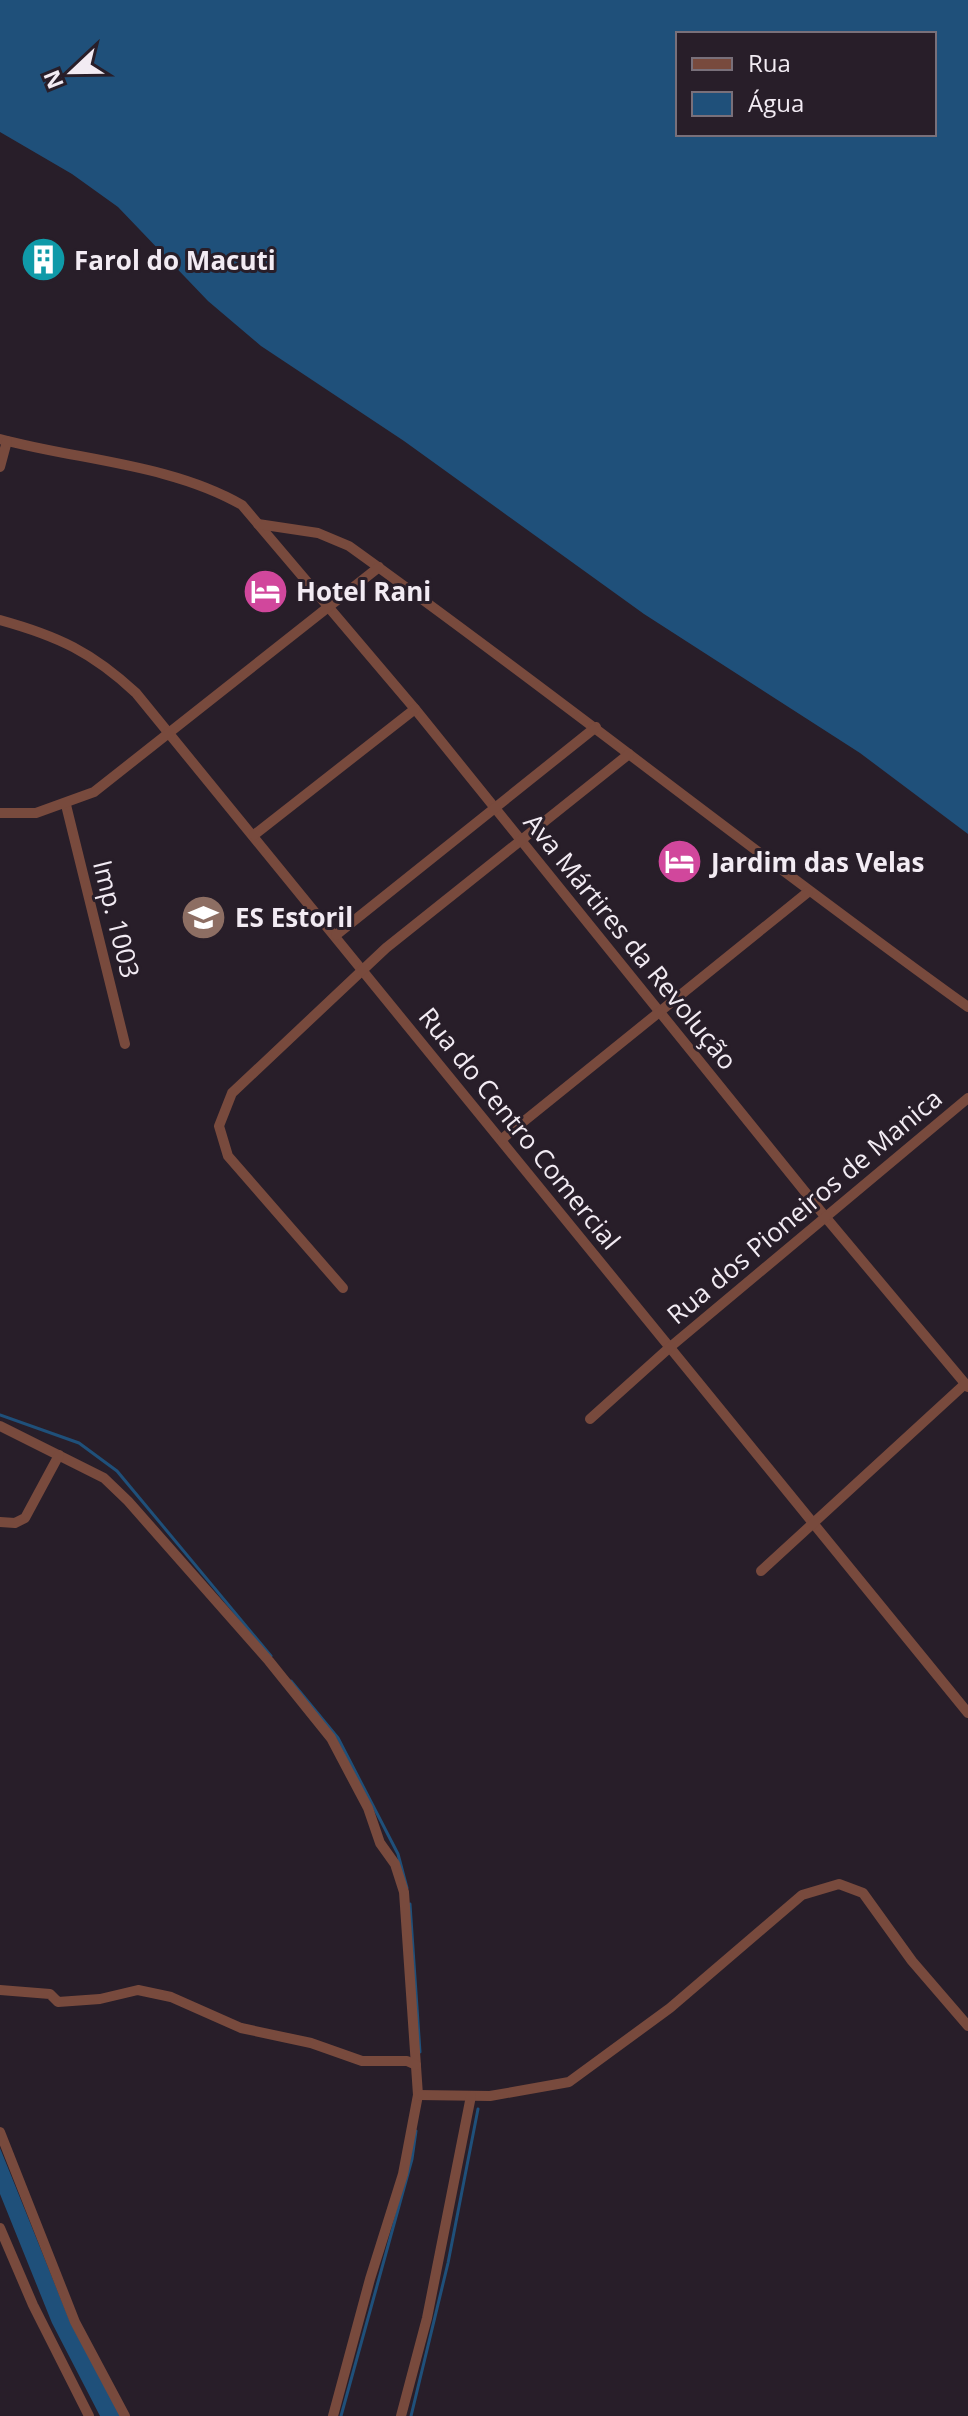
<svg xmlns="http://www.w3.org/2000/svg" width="968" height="2416" font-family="'Open Sans',sans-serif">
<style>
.water{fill:#1f507a;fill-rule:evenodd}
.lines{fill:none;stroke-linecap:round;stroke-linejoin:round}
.stream{stroke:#1f507a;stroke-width:3}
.minor{stroke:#784a3d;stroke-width:10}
.labels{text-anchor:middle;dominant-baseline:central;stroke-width:6;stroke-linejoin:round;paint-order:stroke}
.poi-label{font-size:26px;font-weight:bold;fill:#f2ebf3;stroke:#281e29;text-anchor:start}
.street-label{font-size:26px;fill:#f2ebf3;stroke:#281e29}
</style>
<rect width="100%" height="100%" fill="#281e29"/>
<!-- water -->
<g class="water">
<path d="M0 0H968V834L860 753 644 614 404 441 261 346 208 301 118 207 72 174 0 132ZM678 34H934V134H678Z"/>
<path d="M0 2148 71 2324 121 2416H100L52 2323 0 2194Z"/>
</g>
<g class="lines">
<!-- stream -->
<g class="stream">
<path d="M0 1415 79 1443 117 1471 271 1656"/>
<path d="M291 1681 338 1738 398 1854 407 1888"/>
<path d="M410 1904 420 2052"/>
<path d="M341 2416 412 2159 416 2131"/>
<path d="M411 2416 448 2263 478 2109"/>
</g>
<!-- minor -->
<g class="minor">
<path d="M0 439C78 460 171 464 242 505L415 709 827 1219 968 1387"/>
<path d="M0 467 7 441"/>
<path d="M258 524 318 533 349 546C558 696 759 857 968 1007"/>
<path d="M0 620C58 636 92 652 136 693L968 1713"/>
<path d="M66 805 125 1044"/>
<path d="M0 813H36L94 792 379 567"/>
<path d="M254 835 415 709"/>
<path d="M336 935 596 727"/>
<path d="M502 1139 808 892"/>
<path d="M343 1288 228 1156 219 1126 232 1093 386 948 629 754"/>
<path d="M590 1419 669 1348 968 1098"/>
<path d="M0 1426 104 1478 128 1501 269 1661 331 1738 368 1808 380 1843 395 1864 404 1892 418 2095 403 2174 370 2279 333 2416"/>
<path d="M0 1522 15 1523 25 1518 59 1455"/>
<path d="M761 1571 965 1384"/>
<path d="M0 1990 50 1994 58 2002 100 1999 138 1990 171 1997 241 2028 311 2043 362 2061H407L416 2065"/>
<path d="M418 2095 490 2096 569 2082 670 2008 802 1895 839 1884 863 1893 912 1961 968 2026"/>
<path d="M0 2132 75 2322 125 2416"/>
<path d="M0 2228 33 2305 89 2416"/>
<path d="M401 2416 427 2318 471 2096"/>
</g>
</g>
<!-- icons -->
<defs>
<symbol id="building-disc" viewBox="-11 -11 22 22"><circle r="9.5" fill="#0f9aa8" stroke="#281e29"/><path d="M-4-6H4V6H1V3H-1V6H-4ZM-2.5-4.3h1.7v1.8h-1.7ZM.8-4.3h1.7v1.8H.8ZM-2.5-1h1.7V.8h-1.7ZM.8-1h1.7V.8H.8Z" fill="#fff"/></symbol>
<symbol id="hotel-disc" viewBox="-11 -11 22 22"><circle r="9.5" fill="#d1479c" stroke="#281e29"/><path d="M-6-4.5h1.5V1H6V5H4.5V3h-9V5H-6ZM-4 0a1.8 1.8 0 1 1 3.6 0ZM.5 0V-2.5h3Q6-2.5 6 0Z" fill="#fff"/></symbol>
<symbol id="school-disc" viewBox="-11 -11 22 22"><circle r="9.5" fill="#8d6e63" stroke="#281e29"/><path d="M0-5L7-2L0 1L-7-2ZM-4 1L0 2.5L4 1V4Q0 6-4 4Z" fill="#fff"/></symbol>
</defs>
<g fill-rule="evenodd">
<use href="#building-disc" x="18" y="234" width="51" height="51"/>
<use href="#hotel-disc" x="240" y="566" width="51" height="51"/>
<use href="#hotel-disc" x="654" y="836" width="51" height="51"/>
<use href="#school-disc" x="178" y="892" width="51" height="51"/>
</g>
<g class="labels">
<!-- poi labels -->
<g class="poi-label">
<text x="74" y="260">Farol do Macuti</text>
<text x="296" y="591">Hotel Rani</text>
<text x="711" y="862">Jardim das Velas</text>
<text x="235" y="917">ES Estoril</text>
</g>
<!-- street labels -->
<g class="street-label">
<text transform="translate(117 919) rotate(76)">Imp. 1003</text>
<text transform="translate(631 941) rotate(51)">Ava Mártires da Revolução</text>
<text transform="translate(520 1128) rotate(51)">Rua do Centro Comercial</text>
<text transform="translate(804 1206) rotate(-40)">Rua dos Pioneiros de Manica</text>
</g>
</g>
<!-- legend -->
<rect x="676" y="32" width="260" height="104" fill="#281e29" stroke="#79707a" stroke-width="2"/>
<rect x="692" y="58" width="40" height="12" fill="#784a3d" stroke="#79707a" stroke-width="2"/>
<text x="748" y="72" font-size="24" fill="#f2ebf3">Rua</text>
<rect x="692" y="92" width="40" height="24" fill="#1f507a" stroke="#79707a" stroke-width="2"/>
<text x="748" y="112" font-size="24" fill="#f2ebf3">Água</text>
<!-- north arrow -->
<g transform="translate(72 72) rotate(248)" stroke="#281e29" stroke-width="6" paint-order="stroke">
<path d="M0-6L14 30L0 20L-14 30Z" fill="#f2ebf3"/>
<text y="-12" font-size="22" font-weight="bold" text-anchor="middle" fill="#f2ebf3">N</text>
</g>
</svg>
